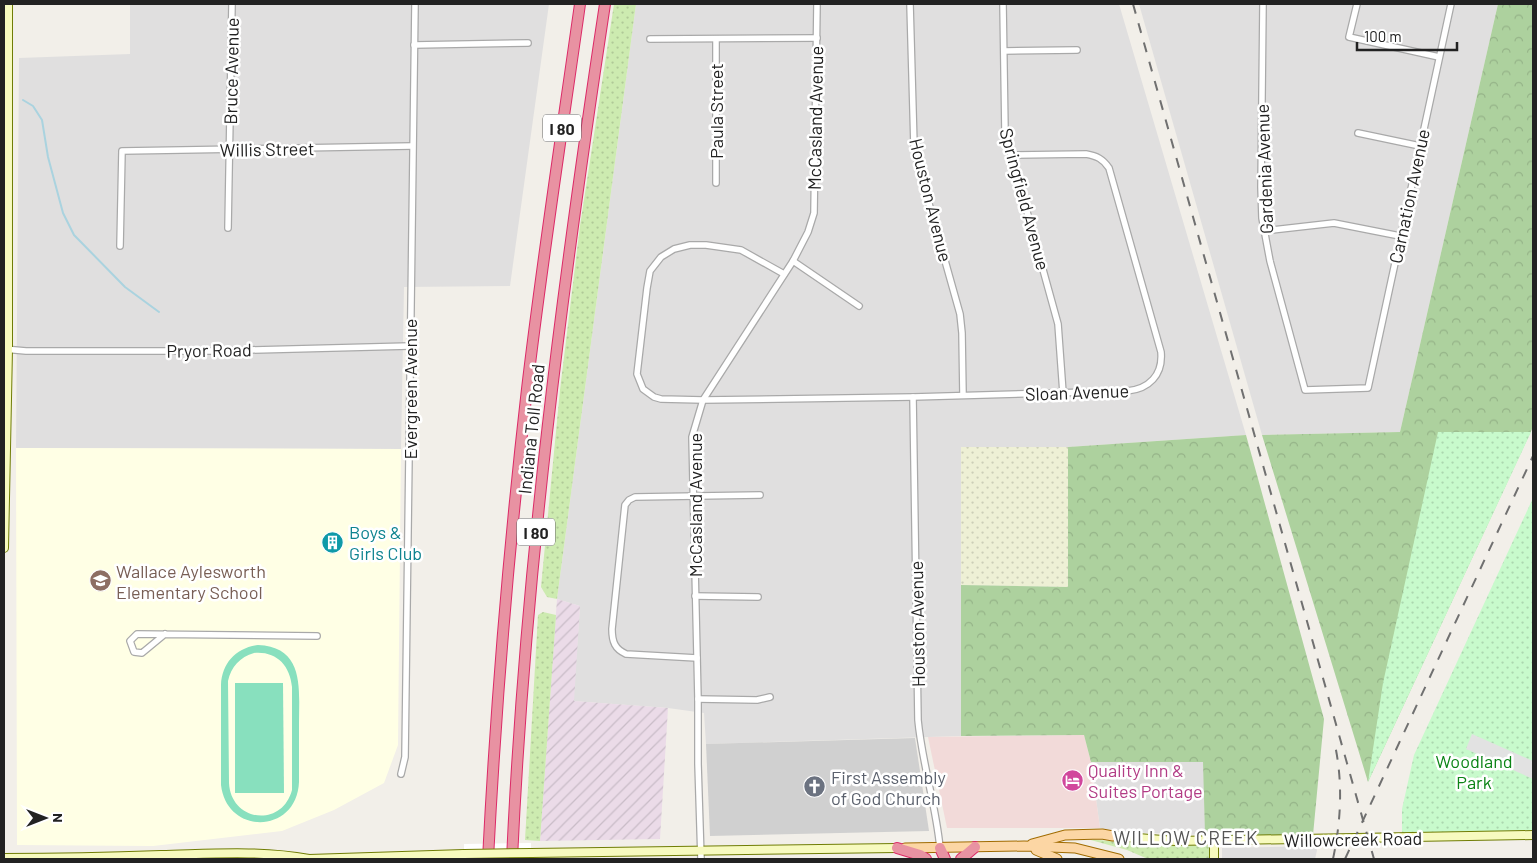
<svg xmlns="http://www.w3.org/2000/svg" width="1537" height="863" font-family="Barlow,sans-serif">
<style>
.residential{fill:#e0dfdf}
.commercial{fill:#f2dad9}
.industrial{fill:url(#industrial-furrows)}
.education{fill:#ffffe5}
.religious{fill:#d0d0d0}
.farmland{fill:url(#farmland-dots)}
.grass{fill:url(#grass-dots)}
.forest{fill:url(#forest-crowns)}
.park{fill:url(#park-dots)}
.pitch{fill:#88e0be;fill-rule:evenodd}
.parking{fill:#e2e2e2}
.pier{fill:#fff}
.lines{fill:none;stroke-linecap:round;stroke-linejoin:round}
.stream{stroke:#aad3df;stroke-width:2}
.street-casing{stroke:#a9a9a9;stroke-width:8}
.secondary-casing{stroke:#707d05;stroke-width:10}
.primary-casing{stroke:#a06b00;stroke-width:11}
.highway-casing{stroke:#dc2a67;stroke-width:12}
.street{stroke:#fff;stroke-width:5.5}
.secondary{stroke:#f7fabf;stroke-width:8}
.primary{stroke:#fcd6a4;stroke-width:9}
.highway{stroke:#e892a2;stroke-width:10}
.rail{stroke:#707070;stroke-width:2;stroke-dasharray:10 10;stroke-linecap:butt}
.secondary-bridge-casing{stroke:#707d05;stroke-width:10;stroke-linecap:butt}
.secondary-bridge{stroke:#f7fabf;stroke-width:8}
.labels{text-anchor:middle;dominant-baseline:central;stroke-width:5;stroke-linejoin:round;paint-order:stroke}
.shield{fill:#fff;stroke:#646464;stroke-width:1}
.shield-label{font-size:16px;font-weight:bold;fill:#222}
.street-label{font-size:18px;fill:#222;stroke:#fff}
.culture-label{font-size:18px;fill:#0d838f;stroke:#fff;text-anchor:start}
.education-label{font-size:18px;fill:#785e54;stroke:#fff;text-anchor:start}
.park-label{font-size:18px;fill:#0c8416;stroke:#fff}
.hotel-label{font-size:18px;fill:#b23c85;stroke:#fff;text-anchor:start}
.worship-label{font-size:18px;fill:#5b616d;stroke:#fff;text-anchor:start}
.neighbourhood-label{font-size:19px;letter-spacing:1px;fill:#555;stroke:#fff}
</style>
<defs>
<pattern id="industrial-furrows" width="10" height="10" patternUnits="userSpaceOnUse" patternTransform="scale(1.25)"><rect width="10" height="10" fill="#ebdbe8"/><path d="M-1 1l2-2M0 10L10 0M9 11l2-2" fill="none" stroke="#c9bcc7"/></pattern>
<pattern id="farmland-dots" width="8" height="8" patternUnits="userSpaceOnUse" patternTransform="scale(1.25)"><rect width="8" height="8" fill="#eef0d5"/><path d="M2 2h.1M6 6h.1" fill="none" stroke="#ccceb7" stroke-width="1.8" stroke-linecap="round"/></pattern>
<pattern id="grass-dots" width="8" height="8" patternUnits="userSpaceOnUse" patternTransform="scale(1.25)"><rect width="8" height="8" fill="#cdebb0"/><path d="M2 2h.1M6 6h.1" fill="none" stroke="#b0c997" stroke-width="1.8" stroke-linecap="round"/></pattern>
<pattern id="forest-crowns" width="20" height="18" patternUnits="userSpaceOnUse" patternTransform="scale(1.25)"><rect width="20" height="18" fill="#add19e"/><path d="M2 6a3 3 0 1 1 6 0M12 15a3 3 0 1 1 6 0" fill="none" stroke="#95b388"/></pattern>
<pattern id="park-dots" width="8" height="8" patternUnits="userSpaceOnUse" patternTransform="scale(1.25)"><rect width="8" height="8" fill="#c8facc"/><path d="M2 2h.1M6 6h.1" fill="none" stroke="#acd6af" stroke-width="1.8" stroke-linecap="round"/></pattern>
</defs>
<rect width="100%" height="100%" fill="#f2efe9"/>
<!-- residential -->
<g class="residential">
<path d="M130 4H549L510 286 404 287 401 449 16 448 19 58 130 54Z"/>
<path d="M636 4H1119L1246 435 1068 447H961V736L706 744 704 713 668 708 573 701 580 606 557 599Z"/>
<path d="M1139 4H1498L1400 432 1262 435Z"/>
<path d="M1091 762H1204L1205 835 1125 832 1100 828Z"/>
<path d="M1318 846 1315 859H1222V848Z"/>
</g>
<!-- commercial -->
<path class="commercial" d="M1084 735 1091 762 1100 828H947L928 737Z"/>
<!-- industrial -->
<path class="industrial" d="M557 599 580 606 574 701 668 708 660 839 540 841Z"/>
<!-- education -->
<path class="education" d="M16 448 401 449 398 745 384 783 334 810 282 831 153 846 17 845Z"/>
<!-- religious -->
<path class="religious" d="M915 738 929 831 710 836 706 744Z"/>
<!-- farmland -->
<path class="farmland" d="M961 447H1068V587L961 585Z"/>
<!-- grass -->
<g class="grass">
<path d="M614 4H636L557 599 547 597 541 587 560 390 580 226Z"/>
<path d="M543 612 556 615 540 841 525 840 538 615Z"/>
<path d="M1087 839 1166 846 1209 845 1210 859H1148L1127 850Z"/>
</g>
<!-- forest -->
<g class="forest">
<path d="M1498 4H1533V427L1368 782 1262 435 1400 432Z"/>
<path d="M1246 435 1324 719 1313 835H1205L1203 762H1091L1084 735 961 736V585L1068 587V447Z"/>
</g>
<!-- park -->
<g class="park">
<path d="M1438 432H1531L1368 782 1383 683Z"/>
<path d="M1533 498V830L1402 833V809L1414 755Z"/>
</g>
<!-- pitch -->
<g class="pitch">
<path d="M258 645C305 647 299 689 299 723 299 743 299 763 299 782 297 834 227 836 221 785V685C222 663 236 648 258 645ZM254 653C276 651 290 665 292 687V790C282 828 231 822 229 783L228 681C231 667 240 657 254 653Z"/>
<path d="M235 683H283L284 793H235Z"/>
</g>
<!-- parking -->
<path class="parking" d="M1472 734 1533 761V779L1466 749Z"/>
<!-- pier -->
<path class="pier" d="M531 843V859H464V844Z"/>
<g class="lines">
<!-- stream -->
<path class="stream" d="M23 100 33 106 42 120 48 157 63 213 74 235 125 287 159 312"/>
<defs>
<g id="street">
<path d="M910 4 914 146 917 161 960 314 962 333 963 395"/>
<path d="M1003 4 1005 132 1058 324 1063 393"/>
<path d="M1263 4 1261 187 1262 218 1270 261 1305 390 1368 388 1451 4"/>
<path d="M1357 4 1349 37 1439 57"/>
<path d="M650 39 817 38"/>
<path d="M414 45 528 43"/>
<path d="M1004 51 1077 50"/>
<path d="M1358 133 1420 146"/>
<path d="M716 183V39"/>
<path d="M228 228 232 4"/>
<path d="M1264 231 1334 223 1400 236"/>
<path d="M120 246 122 151 412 146"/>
<path d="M793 261 859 306"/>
<path d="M784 274 741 250 706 245H690L674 249 661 257 650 271 647 288 637 374 643 389 654 397 661 399 703 400 913 397 1127 391C1149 389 1163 375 1161 352L1109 168C1103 159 1097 156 1086 154L1011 155"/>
<path d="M4 349 26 351H210L410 346"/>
<path d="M913 397 918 720C922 763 936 805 940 848"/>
<path d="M695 596 758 597"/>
<path d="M165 634 142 653 134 652 130 641 137 634 317 636"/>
<path d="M697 658 626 654C615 649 612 642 612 629L625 505 629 500 635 497 760 495"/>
<path d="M698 699 757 700 770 697"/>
<path d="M401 774 405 757 415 4"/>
<path d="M701 859 698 764V699L692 437 703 400 793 261 808 232 814 213 817 4"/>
</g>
<g id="secondary">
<path d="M4 548 8 349V4"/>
<path d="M1113 836 1175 841 1533 835"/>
<path d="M1214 841V859"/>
<path d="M531 853 897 848"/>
<path d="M4 858C56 858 108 857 161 855 210 854 260 850 309 859L464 854"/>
</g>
<g id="primary">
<path d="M1032 844 1065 835 1102 834 1113 836"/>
<path d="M905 848 1024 846 1075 848 1119 859"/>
<path d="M1036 850 1057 859"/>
</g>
<g id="highway">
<path d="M897 848 920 855 926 859"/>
<path d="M940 848 945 859"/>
<path d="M488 859C496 702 509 546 527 389 542 261 562 132 580 4"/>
<path d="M512 859C525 572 562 288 605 4"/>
<path d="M961 859 975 847"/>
</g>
</defs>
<!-- street casing -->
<use href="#street" class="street-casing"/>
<!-- secondary casing -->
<use href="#secondary" class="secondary-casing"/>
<!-- primary casing -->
<use href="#primary" class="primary-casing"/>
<!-- highway casing -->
<use href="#highway" class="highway-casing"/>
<!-- street -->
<use href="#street" class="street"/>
<!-- secondary -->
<use href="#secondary" class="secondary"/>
<!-- primary -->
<use href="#primary" class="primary"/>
<!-- highway -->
<use href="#highway" class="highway"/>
<!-- rail -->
<g class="rail">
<path d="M1133 4 1374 859"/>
<path d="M1333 859C1341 821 1343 783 1335 745"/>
<path d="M1345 859 1533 456"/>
</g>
<defs>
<path id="secondary-bridge" d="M464 854 531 853"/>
</defs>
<!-- secondary-bridge casing -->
<use href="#secondary-bridge" class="secondary-bridge-casing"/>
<!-- secondary-bridge -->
<use href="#secondary-bridge" class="secondary-bridge"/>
</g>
<!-- icons -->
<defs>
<symbol id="building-disc" viewBox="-11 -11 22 22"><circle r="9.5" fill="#0f9aa8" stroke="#fff"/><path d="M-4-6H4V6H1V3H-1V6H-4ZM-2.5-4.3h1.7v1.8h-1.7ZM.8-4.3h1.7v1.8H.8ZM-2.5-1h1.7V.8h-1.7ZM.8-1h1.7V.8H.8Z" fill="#fff"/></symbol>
<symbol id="school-disc" viewBox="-11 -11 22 22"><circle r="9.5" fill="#8d6e63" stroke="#fff"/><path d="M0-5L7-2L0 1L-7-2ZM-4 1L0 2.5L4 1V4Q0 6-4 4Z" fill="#fff"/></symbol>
<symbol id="hotel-disc" viewBox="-11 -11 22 22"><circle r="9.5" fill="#d1479c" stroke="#fff"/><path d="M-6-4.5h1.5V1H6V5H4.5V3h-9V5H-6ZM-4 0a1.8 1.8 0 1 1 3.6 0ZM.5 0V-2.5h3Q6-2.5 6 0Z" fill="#fff"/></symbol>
<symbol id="church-disc" viewBox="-11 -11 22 22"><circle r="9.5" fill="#6b7280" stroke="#fff"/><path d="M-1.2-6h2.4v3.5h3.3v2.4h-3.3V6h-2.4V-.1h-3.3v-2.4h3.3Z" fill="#fff"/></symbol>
</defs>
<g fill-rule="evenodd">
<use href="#building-disc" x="320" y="530" width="25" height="25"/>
<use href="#school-disc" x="88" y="568" width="25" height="25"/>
<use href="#hotel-disc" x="1060" y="768" width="25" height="25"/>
<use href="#church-disc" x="802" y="774" width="25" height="25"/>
</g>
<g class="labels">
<!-- shield labels -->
<g class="shield">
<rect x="543" y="114.5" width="38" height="27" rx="4"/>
<rect x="517" y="518.5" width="38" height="27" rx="4"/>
</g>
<g class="shield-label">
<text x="562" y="128">I 80</text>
<text x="536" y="532">I 80</text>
</g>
<!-- street labels -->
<g class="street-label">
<text transform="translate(231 71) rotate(-89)">Bruce Avenue</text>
<text transform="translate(716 111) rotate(-90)">Paula Street</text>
<text transform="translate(815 118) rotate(-89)">McCasland Avenue</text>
<text transform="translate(267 149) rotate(-1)">Willis Street</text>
<text transform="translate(1264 169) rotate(-92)">Gardenia Avenue</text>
<text transform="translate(1409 196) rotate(-78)">Carnation Avenue</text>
<text transform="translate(1025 199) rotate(75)">Springfield Avenue</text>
<text transform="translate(931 200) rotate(76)">Houston Avenue</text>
<text transform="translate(209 350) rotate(-1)">Pryor Road</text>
<text transform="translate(410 389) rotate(-90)">Evergreen Avenue</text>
<text transform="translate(1077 392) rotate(-2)">Sloan Avenue</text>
<text transform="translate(531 429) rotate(-84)">Indiana Toll Road</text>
<text transform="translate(695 505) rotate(-90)">McCasland Avenue</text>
<text transform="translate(917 624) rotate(-91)">Houston Avenue</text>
<text transform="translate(1353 839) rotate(-1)">Willowcreek Road</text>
</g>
<!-- culture labels -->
<g class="culture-label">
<text x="349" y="532">Boys &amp;<tspan x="349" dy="21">Girls Club</tspan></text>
</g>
<!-- education labels -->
<g class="education-label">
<text x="116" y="571">Wallace Aylesworth<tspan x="116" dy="21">Elementary School</tspan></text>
</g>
<!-- park labels -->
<g class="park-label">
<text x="1474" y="761">Woodland<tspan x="1474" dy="21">Park</tspan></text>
</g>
<!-- hotel labels -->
<g class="hotel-label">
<text x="1088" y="770">Quality Inn &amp;<tspan x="1088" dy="21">Suites Portage</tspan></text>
</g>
<!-- worship labels -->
<g class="worship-label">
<text x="831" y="777">First Assembly<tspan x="831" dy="21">of God Church</tspan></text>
</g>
<!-- neighbourhood labels -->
<g class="neighbourhood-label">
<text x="1186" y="837">WILLOW CREEK</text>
</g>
</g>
<!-- border -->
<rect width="1537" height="863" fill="none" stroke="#222222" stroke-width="10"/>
<!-- north arrow -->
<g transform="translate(45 818) rotate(90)" stroke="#ffffff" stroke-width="4" paint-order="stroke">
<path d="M0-4L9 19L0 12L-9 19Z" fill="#222222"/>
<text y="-8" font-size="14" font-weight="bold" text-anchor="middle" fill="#222222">N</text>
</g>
<!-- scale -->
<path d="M1357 42v8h100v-8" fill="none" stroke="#222222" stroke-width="2.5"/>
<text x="1364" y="42" font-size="15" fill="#222222" stroke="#ffffff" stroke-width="4" paint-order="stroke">100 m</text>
</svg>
